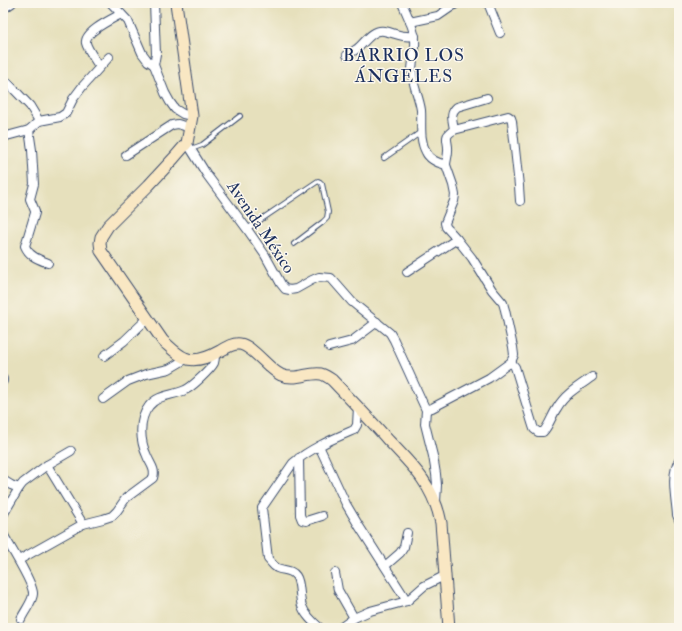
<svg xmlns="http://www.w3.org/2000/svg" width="682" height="631" font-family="'IM FELL Double Pica',serif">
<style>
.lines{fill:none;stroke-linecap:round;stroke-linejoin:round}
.lane-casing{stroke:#394a6c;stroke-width:6}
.street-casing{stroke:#394a6c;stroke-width:10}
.secondary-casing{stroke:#394a6c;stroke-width:13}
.lane{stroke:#fff;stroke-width:4}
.street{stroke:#fff;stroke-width:8}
.secondary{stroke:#f9e7c3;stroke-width:11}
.labels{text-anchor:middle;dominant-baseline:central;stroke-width:3;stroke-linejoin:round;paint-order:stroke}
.street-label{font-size:17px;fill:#1b2f5e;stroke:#fbf7ec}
.neighbourhood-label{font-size:18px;letter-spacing:1px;fill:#1b2f5e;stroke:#fbf7ec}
</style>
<rect width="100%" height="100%" fill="#fbf7ec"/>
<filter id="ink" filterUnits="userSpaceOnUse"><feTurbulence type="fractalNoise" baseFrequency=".025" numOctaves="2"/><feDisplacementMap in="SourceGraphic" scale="8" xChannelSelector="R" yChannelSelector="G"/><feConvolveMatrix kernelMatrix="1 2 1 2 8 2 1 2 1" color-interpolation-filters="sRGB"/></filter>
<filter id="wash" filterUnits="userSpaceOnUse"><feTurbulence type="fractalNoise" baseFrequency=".012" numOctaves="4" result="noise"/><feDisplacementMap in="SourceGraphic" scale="16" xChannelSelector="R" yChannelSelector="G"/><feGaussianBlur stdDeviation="0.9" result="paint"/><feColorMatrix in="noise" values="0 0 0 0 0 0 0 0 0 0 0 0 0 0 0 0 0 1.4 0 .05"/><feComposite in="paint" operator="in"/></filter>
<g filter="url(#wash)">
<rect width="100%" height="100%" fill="#e6e0bc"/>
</g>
<g filter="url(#ink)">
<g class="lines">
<defs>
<g id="lane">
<path d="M191 149 202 145 240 116"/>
<path d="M384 158 421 132"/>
<path d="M247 229 318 181 320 182 322 184 328 212 327 218 323 222 294 244"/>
</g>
<g id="street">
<path d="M111 3 128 21 142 53 148 61 154 65 165 93 170 102 175 109 183 114 192 116"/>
<path d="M402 3C407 15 414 27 415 40 416 51 412 61 412 71 412 84 419 96 421 110 422 124 419 139 426 152 429 159 438 163 446 165L453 185 455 195 454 201 445 223 446 227 457 239 472 258 492 290 503 303 505 310 513 347 514 355 511 362 489 378 432 408 426 410"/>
<path d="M488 3 500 33"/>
<path d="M3 9 12 3"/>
<path d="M410 22 438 16 457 3"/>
<path d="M347 55C351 53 355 50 358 48 365 42 373 29 384 31 396 33 400 38 415 36"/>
<path d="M97 63C94 58 87 48 86 43 84 32 112 19 121 14"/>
<path d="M154 65 156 54 154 3"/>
<path d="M3 78 30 106 39 121"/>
<path d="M29 130 32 150 34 184 30 199 35 211V213L25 246C29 256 38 259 48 263"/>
<path d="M454 130C453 120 449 114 457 107L487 98"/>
<path d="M3 137 29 130 39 121 60 117 66 113 73 99 82 87 109 57"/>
<path d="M187 143 207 175 247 229 265 255 281 284 285 289 290 290 296 289 312 280 319 277 331 278 352 302 390 333 394 340 426 410 425 424 433 456 436 474 437 485 436 502"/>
<path d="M126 155 172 125 178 124 190 128"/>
<path d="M446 165C446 161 448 156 448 151 449 140 442 137 454 130L508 116 511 118 512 121 519 186 520 201"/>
<path d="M407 272 457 239"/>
<path d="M329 347 352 341 377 322"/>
<path d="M104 356 124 341 147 319"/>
<path d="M511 362 515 367 533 426 534 429 538 432H543C549 426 552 415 557 408 565 394 579 386 592 377"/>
<path d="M3 379V381"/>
<path d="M103 399 128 381 146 374 169 369 186 359"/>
<path d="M319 446 346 504 359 526 407 601"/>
<path d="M299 458 300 515 302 520 306 521 322 516"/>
<path d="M679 461C670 475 676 499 677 515L679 520"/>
<path d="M47 465 83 524"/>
<path d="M3 480 11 485 19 488 23 483 47 465 71 451"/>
<path d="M3 515 19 488"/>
<path d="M3 534C9 545 34 584 33 594 33 601 24 612 21 619"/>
<path d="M19 560 83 524 103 519 112 516 117 511 126 498 153 478C156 469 150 464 147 456 140 441 138 420 149 406 159 394 172 396 185 390 191 388 211 369 214 363 215 360 215 357 215 354"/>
<path d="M385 566 400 553 404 547 407 533"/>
<path d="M335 573 338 590 354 618"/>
<path d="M320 628C313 622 305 615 302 606 299 598 301 583 296 576 291 569 284 571 277 568 273 566 271 562 268 559L262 508 293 463C311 448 333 439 354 430L357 425 358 407"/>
<path d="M340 628 354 618 370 611 407 601 424 586 446 575"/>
</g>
<path id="secondary" d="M176 3 192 116 187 143 174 158 149 185 108 226 101 237 100 243 101 251 163 341C170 347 177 355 185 358 196 363 211 356 220 351 227 347 233 343 240 344 253 346 268 369 281 375 295 381 308 372 321 374 325 375 328 377 332 380 351 400 370 419 388 440 413 466 434 486 441 523L449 628"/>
</defs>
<!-- lane casing -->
<use href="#lane" class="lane-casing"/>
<!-- street casing -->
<use href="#street" class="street-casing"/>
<!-- secondary casing -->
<use href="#secondary" class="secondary-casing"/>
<!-- lane -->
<use href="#lane" class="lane"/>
<!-- street -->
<use href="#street" class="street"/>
<!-- secondary -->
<use href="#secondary" class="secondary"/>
</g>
</g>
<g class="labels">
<!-- street labels -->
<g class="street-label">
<text transform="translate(261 227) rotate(56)">Avenida México</text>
</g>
<!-- neighbourhood labels -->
<g class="neighbourhood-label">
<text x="404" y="55">BARRIO LOS<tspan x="404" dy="21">ÁNGELES</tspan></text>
</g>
</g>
<!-- margin -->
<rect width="682" height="631" fill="none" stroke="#fbf7ec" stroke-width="16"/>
</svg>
